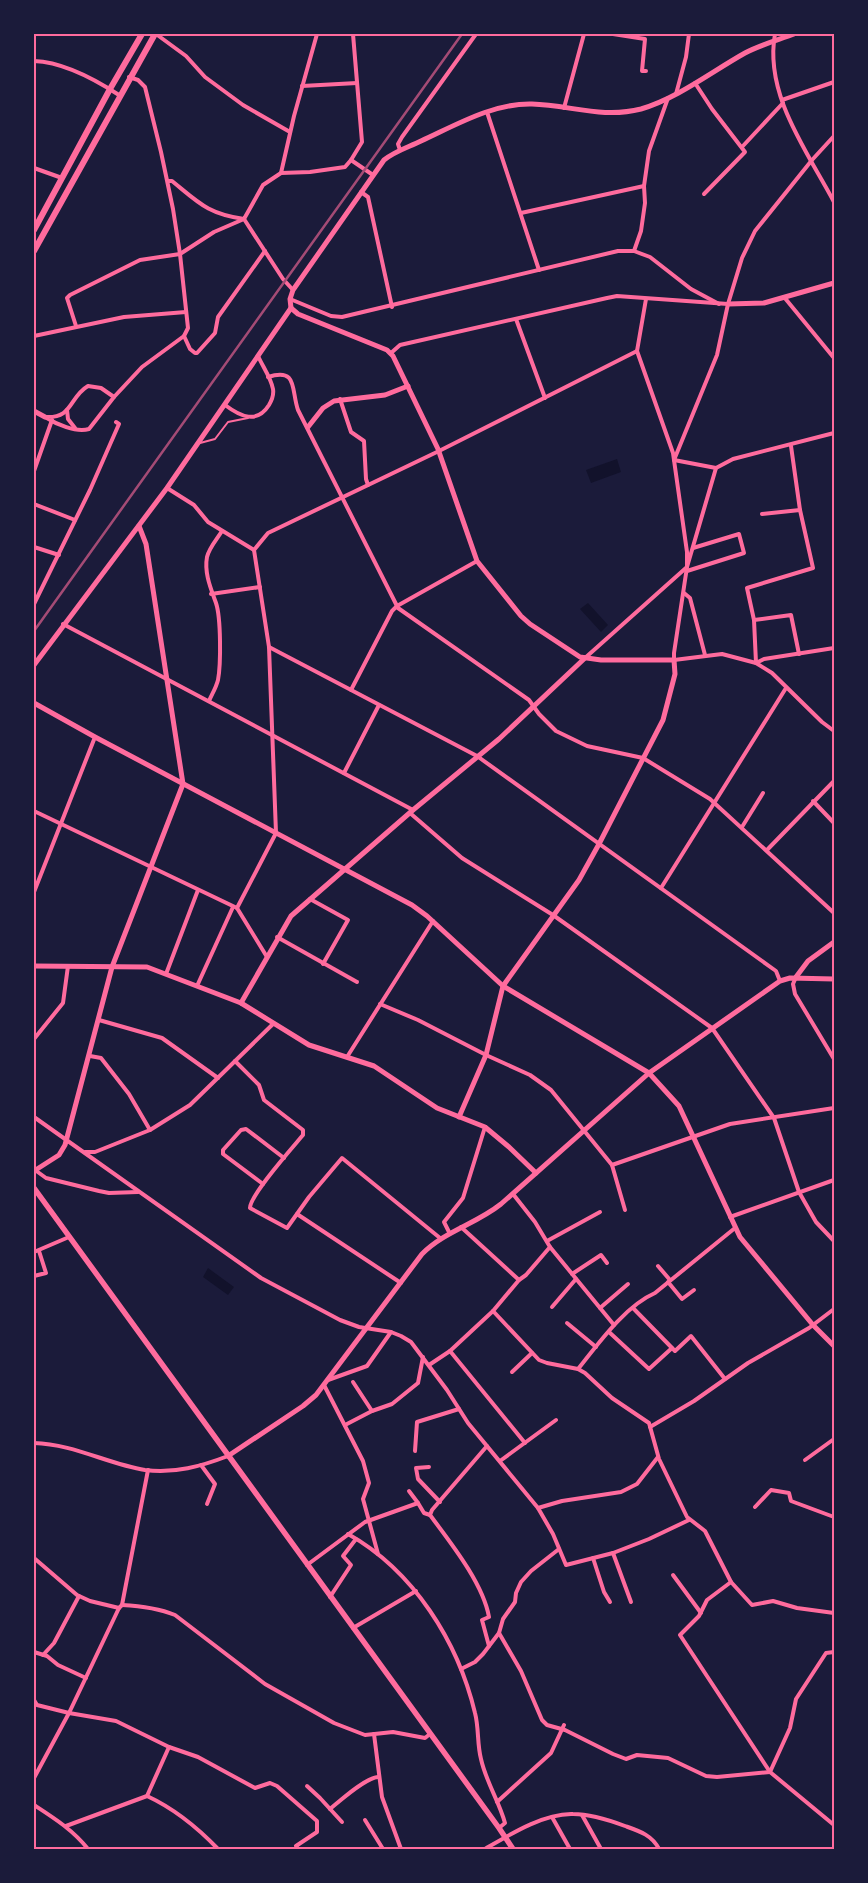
<svg xmlns="http://www.w3.org/2000/svg" width="868" height="1883" font-family="'Alegreya Sans',sans-serif">
<style>
.water{fill:#12122b}
.lines{fill:none;stroke-linecap:round;stroke-linejoin:round}
.service{stroke:#ff6b9d;stroke-width:2}
.minor{stroke:#ff6b9d;stroke-width:4}
.tertiary{stroke:#ff6b9d;stroke-width:5}
.secondary{stroke:#ff6b9d;stroke-width:5.5}
.trunk{stroke:#ff6b9d;stroke-width:6}
.rail{stroke:#a44b75;stroke-width:2.5}
.neatline{fill:none;stroke:#ff6b9d;stroke-width:2}
</style>
<rect width="100%" height="100%" fill="#1b1b3a"/>
<!-- water -->
<g class="water">
<path d="M617 459 621 472 591 483 586 470Z"/>
<path d="M588 603 608 625 601 632 580 609Z"/>
<path d="M208 1268 234 1287 228 1295 203 1277Z"/>
</g>
<g class="lines">
<!-- service -->
<path class="service" d="M200 443 215 439 228 422 248 418"/>
<!-- minor -->
<g class="minor">
<path d="M156 34 186 56 205 77 243 105 290 132"/>
<path d="M613 34 645 39 642 71H646"/>
<path d="M775 34C764 94 807 151 834 202"/>
<path d="M34 61C62 62 96 80 119 95"/>
<path d="M695 83 712 109 745 152 704 194"/>
<path d="M302 86 357 83"/>
<path d="M676 94 686 57 689 34"/>
<path d="M782 100 834 82"/>
<path d="M564 108 584 34"/>
<path d="M487 112 539 270"/>
<path d="M742 147 783 103"/>
<path d="M400 150 398 144 402 137 476 34"/>
<path d="M351 160 362 142 353 34"/>
<path d="M34 168 62 178"/>
<path d="M281 173 294 116 317 34"/>
<path d="M168 181H172C199 203 208 214 244 219L263 185 281 173 310 172 345 167 351 160 373 175"/>
<path d="M361 192 368 197 392 307"/>
<path d="M521 213 644 186"/>
<path d="M634 251 641 231 645 203 644 186 649 151 668 98"/>
<path d="M784 297 834 358"/>
<path d="M290 299 331 316 342 317 618 251H634L650 257 691 289 719 304"/>
<path d="M516 319 545 398"/>
<path d="M76 326 67 298 70 295 140 260 180 254 214 232 244 219 283 279 293 290"/>
<path d="M34 336 124 317 186 312"/>
<path d="M184 336 190 349 195 353H197L215 333 218 317 265 251"/>
<path d="M391 353 400 345 607 298 617 296 728 304"/>
<path d="M268 377C298 367 291 390 298 410L398 608 529 700 539 714 556 731 587 746 643 758 710 799 834 913"/>
<path d="M88 386 101 388 114 397 89 429C76 433 56 424 45 417 73 419 69 397 88 386Z"/>
<path d="M114 397 142 367 184 336 188 328 180 254 173 209 161 152 145 87 138 80 129 77"/>
<path d="M340 399 351 432 364 441 366 479 368 485"/>
<path d="M225 405C241 417 257 424 269 405 272 400 274 395 273 389 271 378 263 367 258 356"/>
<path d="M67 410 68 419 75 428"/>
<path d="M834 433 733 459 716 468 687 567 674 653V660L722 654 756 663 772 673 822 722 834 731"/>
<path d="M791 446 800 510 813 568 747 588 754 620 756 663 764 659 834 648"/>
<path d="M716 468 674 460 717 355 728 304 742 258 755 231 812 160 834 136"/>
<path d="M34 471 52 420"/>
<path d="M167 488 194 505 208 522 254 550"/>
<path d="M34 504 75 520"/>
<path d="M762 514 800 510"/>
<path d="M34 547 59 555"/>
<path d="M687 571 744 553 739 534 693 548"/>
<path d="M684 593 690 598 705 655"/>
<path d="M211 594 260 587"/>
<path d="M34 604 90 490 119 424 116 422"/>
<path d="M754 620 791 615 799 654"/>
<path d="M63 624 413 810"/>
<path d="M269 647 477 756 776 971 780 981"/>
<path d="M585 658 687 567V552L673 453 637 351 646 299"/>
<path d="M351 690 392 611 397 606 477 561"/>
<path d="M209 701C212 694 216 688 218 680 221 664 221 618 216 603 211 589 204 573 207 557 209 548 217 539 222 531"/>
<path d="M344 773 379 705"/>
<path d="M813 801 834 823"/>
<path d="M34 811 237 908 267 957"/>
<path d="M410 813 462 858 553 915 712 1028 774 1118 799 1192 816 1222 834 1241"/>
<path d="M742 827 763 793"/>
<path d="M767 850 834 781"/>
<path d="M661 888 786 688"/>
<path d="M34 892 95 737"/>
<path d="M310 899 348 920 323 964"/>
<path d="M237 908 276 833 269 647 254 550 268 533 439 451 637 351"/>
<path d="M277 937 357 982"/>
<path d="M166 974 198 890"/>
<path d="M796 977 793 984 795 994 834 1059"/>
<path d="M197 986 233 907"/>
<path d="M380 1004 418 1020 486 1055 530 1075 551 1090 612 1165 730 1124 834 1108"/>
<path d="M99 1020 162 1038 218 1078"/>
<path d="M34 1039 63 1003 68 966"/>
<path d="M90 1056 101 1058 129 1094 150 1130"/>
<path d="M347 1057 433 921"/>
<path d="M235 1061 259 1085 264 1100 303 1130V1135C293 1147 250 1195 250 1208L287 1228 309 1197 342 1158 440 1238"/>
<path d="M34 1117 261 1278 340 1320 359 1327 391 1332 401 1336 411 1342 447 1390 468 1423 538 1508 553 1534 566 1565 613 1553 649 1539 689 1520"/>
<path d="M85 1152H95L150 1130 190 1105 273 1024"/>
<path d="M612 1165 625 1210"/>
<path d="M35 1170 46 1178 99 1191 109 1193 138 1192"/>
<path d="M263 1184 223 1154V1150L241 1130 246 1129 284 1158"/>
<path d="M297 1214 401 1283"/>
<path d="M730 1217 834 1180"/>
<path d="M461 1227 519 1280"/>
<path d="M449 1232 444 1222 463 1198 485 1127"/>
<path d="M547 1241 600 1212"/>
<path d="M550 1247 614 1325"/>
<path d="M34 1252 69 1237"/>
<path d="M658 1266 670 1280"/>
<path d="M572 1274 601 1255 607 1263"/>
<path d="M34 1276 46 1273 39 1251"/>
<path d="M668 1282 682 1299 694 1290"/>
<path d="M552 1307 576 1279"/>
<path d="M600 1308 628 1284"/>
<path d="M633 1308 675 1351 691 1336 725 1379"/>
<path d="M493 1311 539 1360 547 1363 578 1369 585 1373 612 1398 649 1423 659 1459 687 1517 705 1531 731 1582 752 1605 773 1601 797 1608 834 1613"/>
<path d="M567 1323 596 1347"/>
<path d="M609 1332 649 1369 672 1348"/>
<path d="M450 1351 525 1443"/>
<path d="M429 1365 450 1351 493 1311 519 1280 526 1275 550 1247 535 1222 513 1194"/>
<path d="M578 1369C598 1344 625 1306 655 1293L735 1228"/>
<path d="M512 1372 532 1353"/>
<path d="M328 1380 367 1366 391 1332"/>
<path d="M353 1382 372 1411"/>
<path d="M324 1385 363 1461 369 1483 363 1499 378 1554"/>
<path d="M345 1425 372 1411 392 1404 418 1383 423 1357"/>
<path d="M650 1427 694 1401 748 1363 809 1328 834 1309"/>
<path d="M34 1443C73 1444 108 1464 145 1470 174 1474 202 1466 228 1456"/>
<path d="M487 1446 432 1510 430 1515C450 1542 483 1583 489 1617L482 1620 489 1646"/>
<path d="M415 1451 417 1422 459 1409"/>
<path d="M805 1460 834 1439"/>
<path d="M500 1461 556 1420"/>
<path d="M201 1465 215 1484 207 1504"/>
<path d="M429 1467 416 1468 418 1479 440 1502"/>
<path d="M409 1491 418 1503"/>
<path d="M755 1507 771 1490 789 1493 791 1501 834 1517"/>
<path d="M538 1508 562 1501 621 1492 637 1484 658 1457"/>
<path d="M348 1534C414 1571 458 1642 475 1713 479 1728 477 1744 481 1759 486 1782 499 1801 505 1823L499 1828"/>
<path d="M613 1553 631 1602"/>
<path d="M34 1558 77 1595 90 1601 119 1608"/>
<path d="M593 1558 604 1592 610 1602"/>
<path d="M307 1565 365 1522 418 1503 424 1513 430 1515"/>
<path d="M673 1575 701 1613"/>
<path d="M731 1582 707 1600 699 1616 680 1635 770 1772 834 1825"/>
<path d="M330 1597 351 1565 343 1556 356 1539"/>
<path d="M122 1605C141 1606 158 1608 175 1615L265 1684 334 1723 365 1735 393 1732 425 1738 430 1734"/>
<path d="M353 1628 416 1591"/>
<path d="M499 1633 521 1671 542 1720 547 1725 565 1730 613 1754 626 1759 637 1755 668 1758 706 1776 717 1777 770 1772"/>
<path d="M34 1652 47 1656 58 1665 86 1678"/>
<path d="M43 1655 54 1643 79 1596"/>
<path d="M461 1669 475 1662 483 1654 499 1633 503 1619 515 1602 516 1593 521 1582 531 1571 559 1549"/>
<path d="M34 1700 37 1705 69 1713 116 1721 169 1747 198 1757 255 1788 270 1783 277 1786 317 1821V1832L296 1846 298 1849"/>
<path d="M374 1734 382 1797 401 1849"/>
<path d="M770 1772 790 1728 796 1699 826 1653 834 1652"/>
<path d="M34 1778 69 1713 119 1608 122 1605 148 1470"/>
<path d="M307 1786 320 1798 342 1822"/>
<path d="M147 1796C175 1809 197 1827 218 1849"/>
<path d="M497 1802 551 1753 564 1725"/>
<path d="M34 1805C54 1818 73 1830 88 1849"/>
<path d="M330 1809C341 1800 365 1778 378 1777"/>
<path d="M582 1815 601 1849"/>
<path d="M552 1817 570 1849"/>
<path d="M365 1820 383 1849"/>
<path d="M66 1826 147 1796 169 1747"/>
<path d="M485 1849C509 1835 544 1813 573 1814 590 1814 609 1820 625 1826 639 1831 652 1835 659 1849"/>
</g>
<!-- tertiary -->
<g class="tertiary">
<path d="M728 304 764 303 834 283"/>
<path d="M291 308 298 314 387 350 393 356 438 449 477 561 521 616 530 624 580 657 601 660H674L675 674 663 720 599 844 579 880 503 986 486 1055 459 1117"/>
<path d="M34 411 45 417"/>
<path d="M308 427 323 408 334 401 385 395 408 386"/>
<path d="M34 665 167 488 291 308 290 299 293 290 384 160C395 151 409 147 421 141 456 125 493 103 532 104 570 105 602 119 641 109 678 98 711 72 745 53 760 45 778 40 794 34"/>
<path d="M34 703 95 737 412 905 427 916 503 986 649 1073 679 1106 740 1237 813 1325 834 1346"/>
<path d="M34 966 147 967 241 1003 309 1045 374 1066 437 1108 485 1127 509 1147 536 1173"/>
<path d="M796 977 808 961 834 942"/>
<path d="M241 1003 291 916 413 810 499 739 585 658"/>
<path d="M34 1171 59 1155 65 1145 112 967 183 784 146 544 139 526"/>
<path d="M228 1456 303 1406 316 1395 422 1254C445 1231 476 1224 501 1204L649 1073 780 981 790 978 834 979"/>
</g>
<!-- secondary -->
<path class="secondary" d="M34 1188 499 1828 513 1849"/>
<!-- trunk -->
<g class="trunk">
<path d="M34 230 110 89 142 34"/>
<path d="M34 251 155 34"/>
</g>
<!-- rail -->
<path class="rail" d="M34 631 462 34"/>
</g>
<!-- border -->
<rect width="868" height="1883" fill="none" stroke="#1b1b3a" stroke-width="70"/>
<rect x="35" y="35" width="798" height="1813" class="neatline"/>
</svg>
